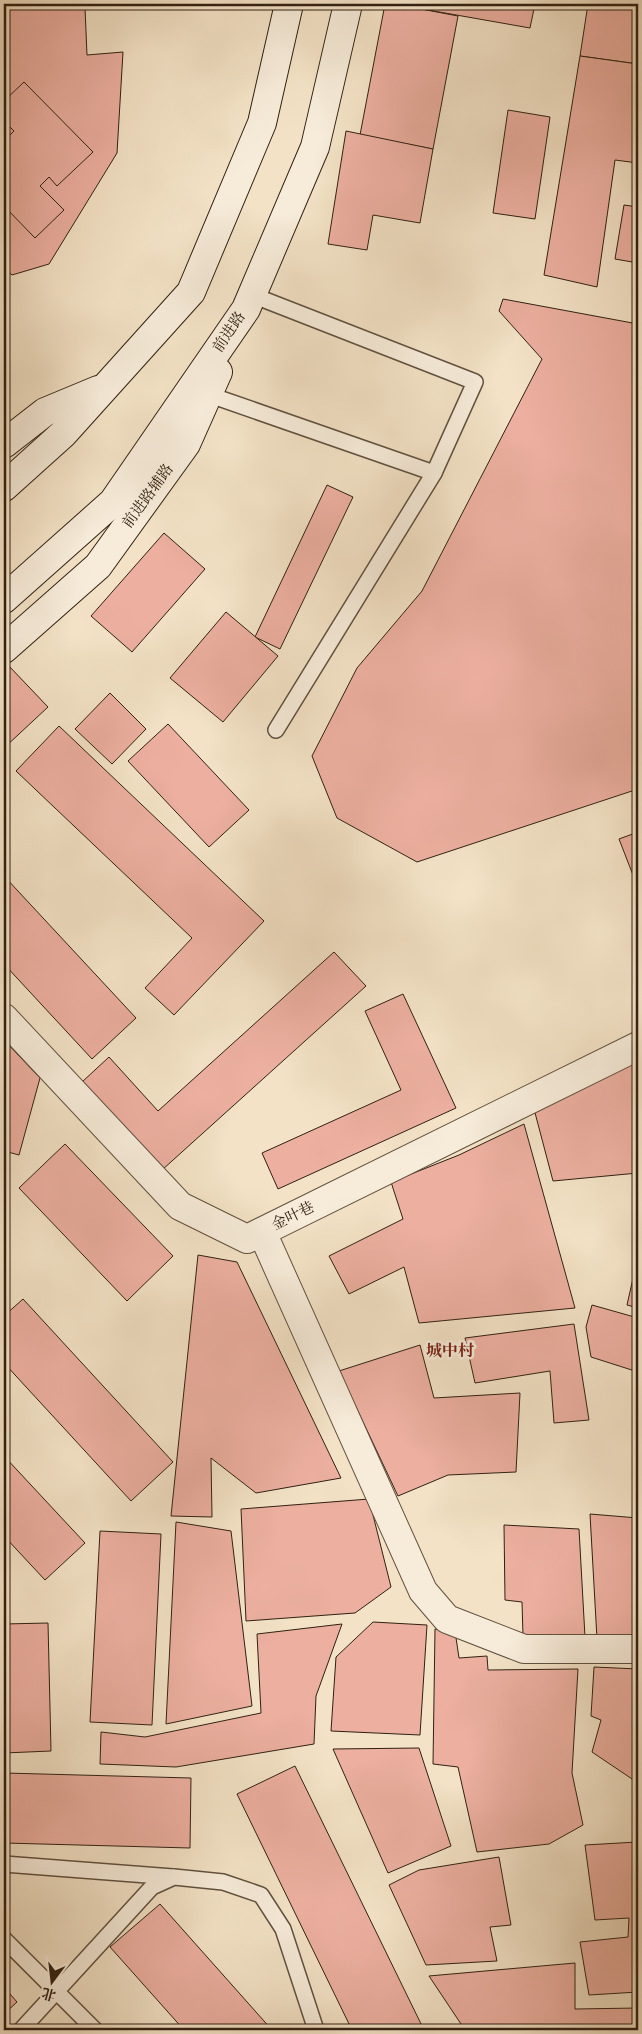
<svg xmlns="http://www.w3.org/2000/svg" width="642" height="2034" font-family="'IM FELL English','Noto Serif SC',serif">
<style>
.building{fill:#ecafa0;stroke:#302112}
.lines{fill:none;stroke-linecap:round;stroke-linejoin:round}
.lane-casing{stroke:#61513f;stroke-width:18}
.street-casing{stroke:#61513f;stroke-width:30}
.secondary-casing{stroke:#302112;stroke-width:30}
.lane{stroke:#f7ecda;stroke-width:15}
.street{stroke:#f7ecda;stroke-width:28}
.secondary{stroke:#f7ecda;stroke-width:28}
.labels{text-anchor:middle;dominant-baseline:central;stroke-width:5;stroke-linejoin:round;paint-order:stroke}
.street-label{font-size:15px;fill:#302112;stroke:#f7ecda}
.neighbourhood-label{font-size:16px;font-weight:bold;fill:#7a1f14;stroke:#f7ecda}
</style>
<rect width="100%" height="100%" fill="#f3e2c6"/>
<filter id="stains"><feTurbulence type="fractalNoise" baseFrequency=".004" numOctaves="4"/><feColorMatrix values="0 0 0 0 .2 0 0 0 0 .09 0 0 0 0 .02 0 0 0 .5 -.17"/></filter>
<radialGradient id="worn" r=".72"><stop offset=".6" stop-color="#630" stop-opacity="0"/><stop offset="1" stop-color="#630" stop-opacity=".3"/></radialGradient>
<!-- building -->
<g class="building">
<path d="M4 4H83L85 8 87 55 123 52 117 153 49 264 12 275 4 268Z"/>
<path d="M385 4H395L458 16 433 149 360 135Z"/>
<path d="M411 4H535L530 28 411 7Z"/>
<path d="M588 4H638V64L580 56Z"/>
<path d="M580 56 638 64V163L615 160 597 287 544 275Z"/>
<path d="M24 82 93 152 57 186 49 177 40 186 64 210 35 238 4 206V141L14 131 4 121V101Z"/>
<path d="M508 110 550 117 535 219 493 213Z"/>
<path d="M346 131 433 149 420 223 373 215 367 250 328 244Z"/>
<path d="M624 205 638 207V263L615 259Z"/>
<path d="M503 299 638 324V789L417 862 337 818 312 756 357 668 422 591 542 359 499 311Z"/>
<path d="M327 485 353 497 280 649 255 637Z"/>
<path d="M164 533 205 569 132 652 91 616Z"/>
<path d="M226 612 278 656 223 722 170 678Z"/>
<path d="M8 665 48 707 4 748V669Z"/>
<path d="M110 693 146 729 112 764 75 729Z"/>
<path d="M168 724 249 810 209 847 128 761Z"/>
<path d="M59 726 264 921 174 1015 145 988 192 938 16 771Z"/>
<path d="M638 832V888L619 839Z"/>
<path d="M4 876 136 1018 92 1059 4 964Z"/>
<path d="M334 952 366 986 162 1170 82 1082 109 1057 158 1111Z"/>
<path d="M403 994 456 1108 278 1189 262 1153 401 1090 365 1011Z"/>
<path d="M4 1040 40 1078 19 1155 4 1151Z"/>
<path d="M638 1059V1173L553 1181 534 1109Z"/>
<path d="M524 1124 575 1308 419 1323 404 1267 349 1294 329 1256 403 1219 391 1182 459 1155Z"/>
<path d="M65 1144 173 1256 127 1301 19 1188Z"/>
<path d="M198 1255 237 1262 341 1478 256 1493 211 1458 212 1517 171 1516Z"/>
<path d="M638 1256V1308L627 1305Z"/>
<path d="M23 1299 173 1462 131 1501 4 1363V1316Z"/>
<path d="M592 1305 638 1318V1372L591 1357 586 1327Z"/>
<path d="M574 1324 589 1420 554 1423 550 1371 475 1383 465 1338Z"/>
<path d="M420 1345 434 1398 520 1393 516 1472 448 1475 398 1496 339 1371Z"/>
<path d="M4 1456 85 1543 45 1580 4 1536Z"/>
<path d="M369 1499 391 1587 355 1613 246 1621 241 1509Z"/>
<path d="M590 1514 638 1518V1640L597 1639Z"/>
<path d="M176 1522 231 1531 252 1706 166 1724Z"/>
<path d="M504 1525 579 1529 585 1637 523 1636 522 1602 505 1600Z"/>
<path d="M100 1531 161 1534 152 1725 90 1722Z"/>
<path d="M373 1622 427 1625 420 1735 331 1731 336 1657Z"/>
<path d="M48 1623 51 1751 4 1753V1624Z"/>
<path d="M342 1624 316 1696 314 1744 176 1767 100 1764 101 1732 145 1737 261 1713 257 1634Z"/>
<path d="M435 1629 455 1631 459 1658 487 1656 488 1670 578 1669 572 1773 583 1825 549 1844 477 1852 458 1767 433 1764Z"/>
<path d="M594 1667 638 1669V1783L592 1752 601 1720 591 1716Z"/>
<path d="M419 1748 451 1846 388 1873 333 1749Z"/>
<path d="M295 1766 424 2030H352L237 1794Z"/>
<path d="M4 1773 191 1778 190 1848 4 1843Z"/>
<path d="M637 1842 638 1992 589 1995 580 1942 628 1937 629 1918 595 1920 585 1845Z"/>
<path d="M499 1857 511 1925 490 1927 497 1961 426 1965 389 1885 419 1870Z"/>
<path d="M160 1904 272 2030H184L110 1947Z"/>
<path d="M575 1963V2009L638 2008V2030H465L429 1976Z"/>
<path d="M4 1987 17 2002 4 2014Z"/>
</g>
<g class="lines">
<defs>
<g id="lane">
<path d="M207 394 434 473 475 382 252 295"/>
<path d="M276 730 434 473"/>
<path d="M4 1864 173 1877"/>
<path d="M4 1939 95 2030"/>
<path d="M21 2030 152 1887 174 1877 223 1882 261 1895 283 1929 316 2030"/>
</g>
<g id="street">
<path d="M4 1018 180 1206 247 1239 638 1046"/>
<path d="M262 1232 423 1591 447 1619 524 1649H638"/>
</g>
<g id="secondary">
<path d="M4 444 45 412 98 390"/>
<path d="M4 487 64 433 191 292 262 123 289 4"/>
<path d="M4 599 113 502 246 309 315 147 348 4"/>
<path d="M4 649 98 566 186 444 218 372"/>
</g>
</defs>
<!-- lane casing -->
<use href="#lane" class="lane-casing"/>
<!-- street casing -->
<use href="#street" class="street-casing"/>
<!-- secondary casing -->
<use href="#secondary" class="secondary-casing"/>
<!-- lane -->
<use href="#lane" class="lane"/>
<!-- street -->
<use href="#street" class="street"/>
<!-- secondary -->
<use href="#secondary" class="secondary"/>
</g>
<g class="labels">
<!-- street labels -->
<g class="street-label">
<text transform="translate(229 332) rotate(-56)">前进路</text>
<text transform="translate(148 496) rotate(-54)">前进路辅路</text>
<text transform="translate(293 1216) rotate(-26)">金叶巷</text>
</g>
<!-- neighbourhood labels -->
<g class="neighbourhood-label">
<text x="450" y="1352">城中村</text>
</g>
</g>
<!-- margin -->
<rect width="642" height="2034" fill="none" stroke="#f3e2c6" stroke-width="20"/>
<rect x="5" y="5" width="632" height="2024" fill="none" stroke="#302112" stroke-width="2.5"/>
<rect x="10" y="10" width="622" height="2014" fill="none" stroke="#302112"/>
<!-- north arrow -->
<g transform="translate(52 1982) rotate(195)" stroke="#f7ecda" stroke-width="4" paint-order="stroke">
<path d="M0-4L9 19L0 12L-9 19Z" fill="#302112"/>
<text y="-8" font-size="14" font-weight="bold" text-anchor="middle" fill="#302112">北</text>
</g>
<rect width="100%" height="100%" filter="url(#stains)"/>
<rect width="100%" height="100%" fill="url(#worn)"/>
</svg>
